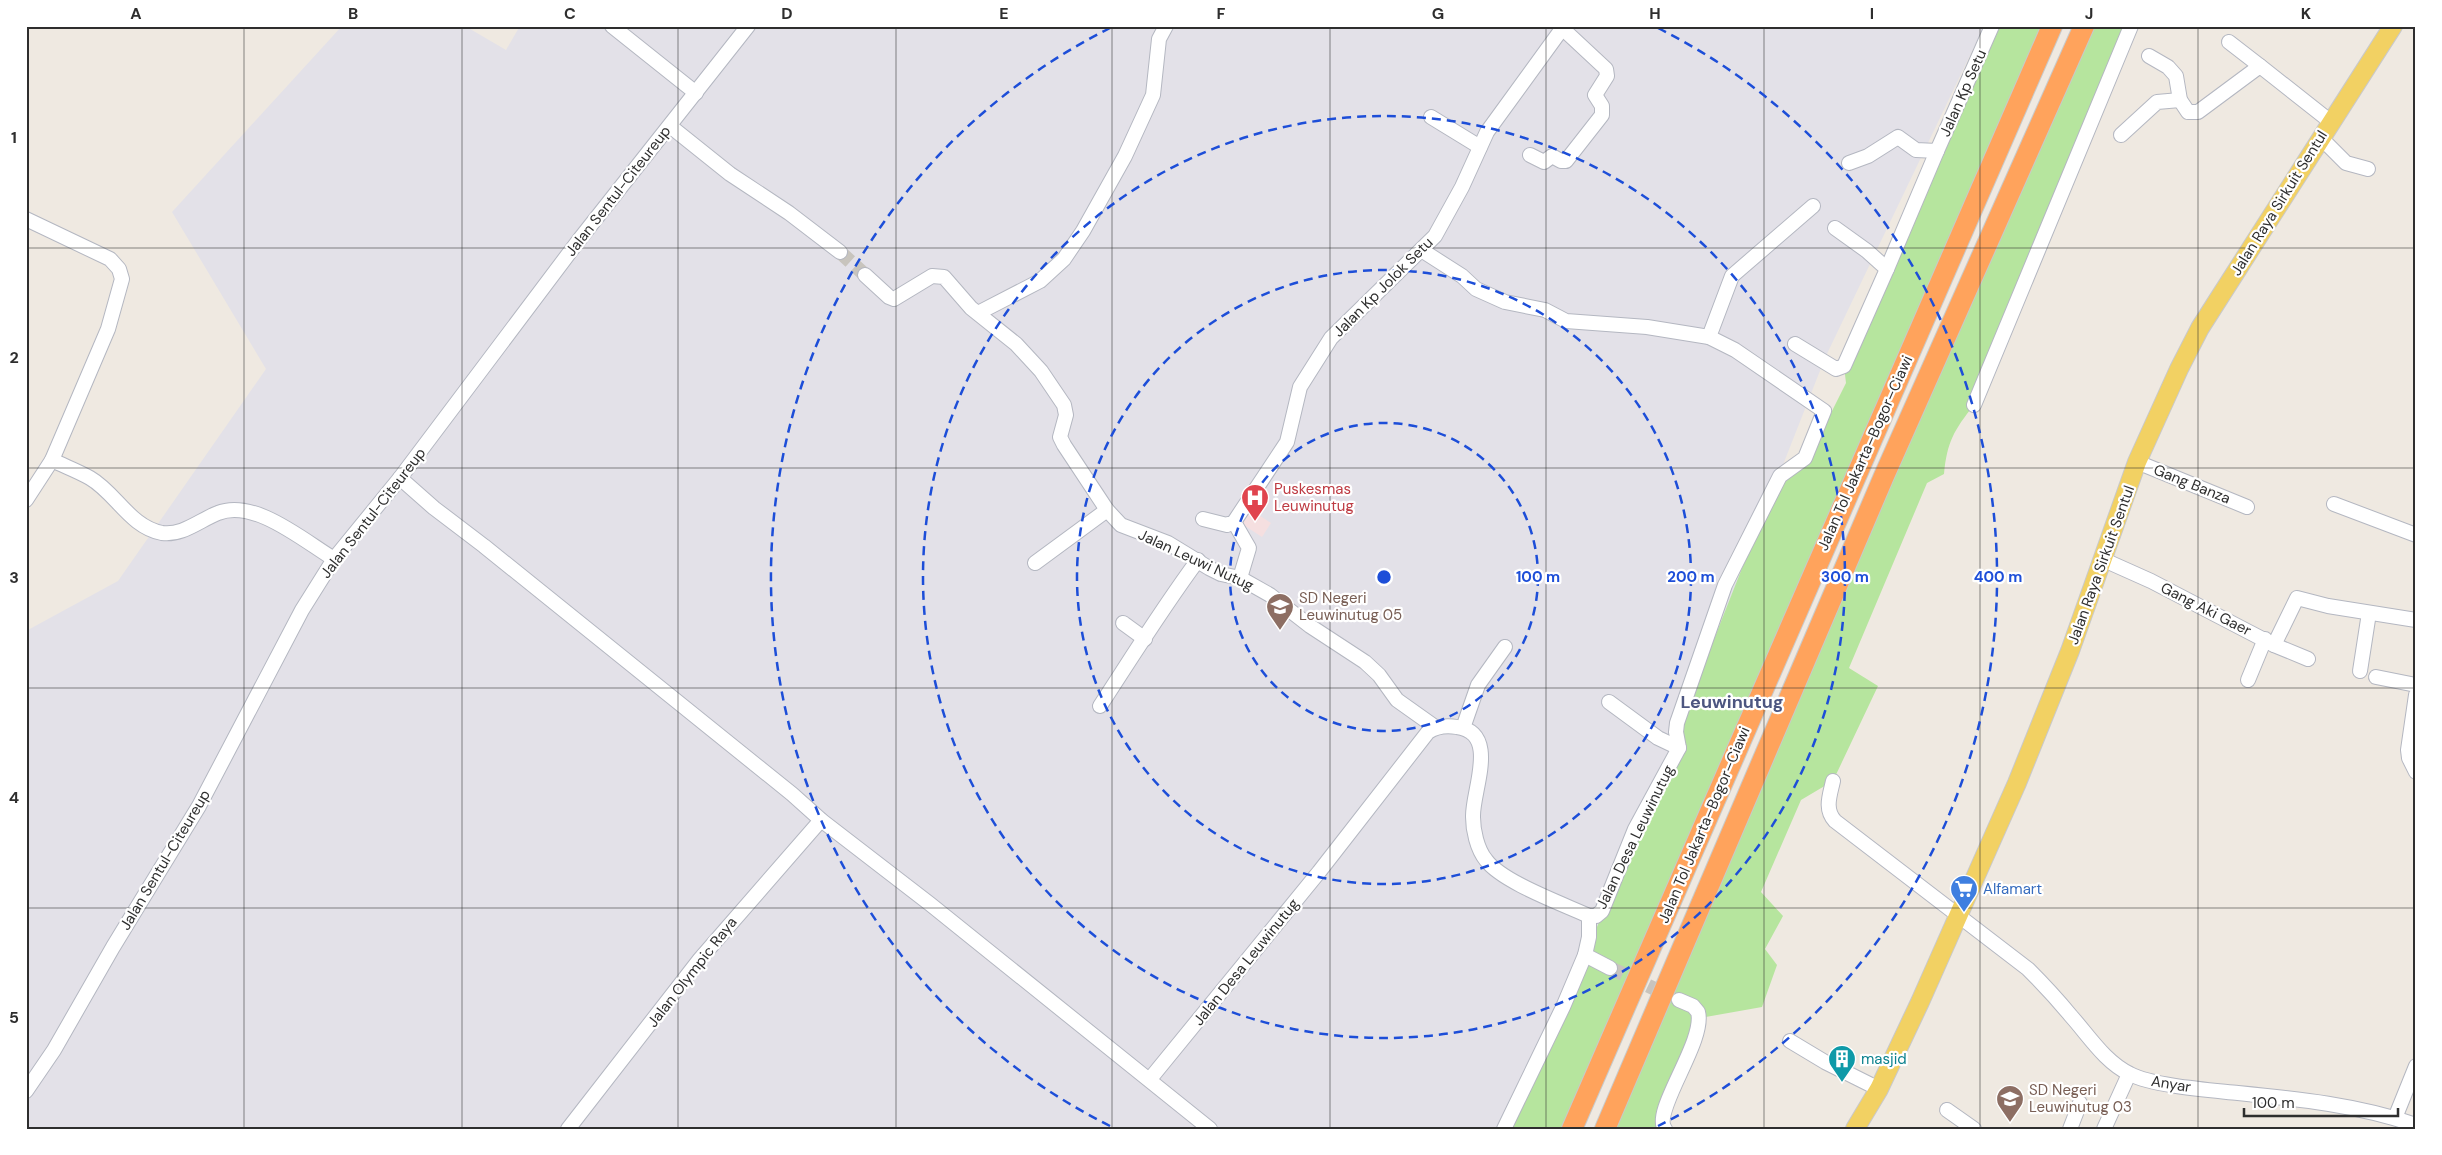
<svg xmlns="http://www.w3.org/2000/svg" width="2442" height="1155" font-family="'DM Sans',sans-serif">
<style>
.industrial{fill:#e3e1e8}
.medical{fill:#f5dfe0}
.green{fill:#b6e59e}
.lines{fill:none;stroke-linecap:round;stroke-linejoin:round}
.minor-tunnel{stroke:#c8c4bd;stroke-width:14;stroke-dasharray:14 7;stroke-linecap:butt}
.minor-casing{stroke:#b4b7c1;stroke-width:16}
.major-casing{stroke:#c9c9c9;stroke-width:20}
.highway-casing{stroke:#c9c9c9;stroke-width:22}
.minor{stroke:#fff;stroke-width:14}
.major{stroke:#f2d163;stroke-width:18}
.highway{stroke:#ffa35c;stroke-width:20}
.grid{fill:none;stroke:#2e2e2e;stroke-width:1;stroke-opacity:0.55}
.ring{fill:none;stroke:#1d4ed8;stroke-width:2.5;stroke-dasharray:9 6}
.labels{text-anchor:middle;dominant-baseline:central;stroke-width:4.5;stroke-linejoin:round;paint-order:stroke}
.street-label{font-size:15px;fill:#2e2e2e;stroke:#fff}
.health-label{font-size:15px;fill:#be3a42;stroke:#fff;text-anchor:start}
.education-label{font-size:15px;fill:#785e54;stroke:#fff;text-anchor:start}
.shop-label{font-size:15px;fill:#366cbe;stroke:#fff;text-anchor:start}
.culture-label{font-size:15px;fill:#0d838f;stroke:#fff;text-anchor:start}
.quarter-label{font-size:18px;font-weight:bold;fill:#4d5680;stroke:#fff}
.centre{fill:#1d4ed8;stroke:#fff;stroke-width:2.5}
.ring-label{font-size:15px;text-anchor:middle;font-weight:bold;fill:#1d4ed8;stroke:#fff;stroke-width:4.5;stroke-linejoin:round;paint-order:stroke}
.neatline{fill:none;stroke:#2e2e2e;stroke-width:2}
.grid-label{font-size:16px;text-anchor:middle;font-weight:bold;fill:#2e2e2e}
</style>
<rect width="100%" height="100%" fill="#efe9e1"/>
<!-- industrial -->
<path class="industrial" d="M342 26H465L506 50 520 26H1984L1825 358 1603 922 1505 1129H26V631L118 581 266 369 172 212Z"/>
<!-- medical -->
<path class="medical" d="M1248 508 1271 523 1262 537 1239 522Z"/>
<!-- green -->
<g class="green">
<path d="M1993 26H2052L1572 1129H1504L1563 1007 1645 814 1765 510 1824 411 1830 415 1846 383 1844 366Z"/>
<path d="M2084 26H2131L1974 405C1954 430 1947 442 1944 474L1927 483 1849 668 1878 686 1833 781 1801 800 1761 892 1783 916 1765 949 1777 965 1762 1007 1700 1018 1657 1129H1605Z"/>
</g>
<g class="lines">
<!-- minor-tunnel -->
<g class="minor-tunnel">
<path d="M840 252 865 275"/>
<path d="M1610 968 1670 996"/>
</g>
<defs>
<g id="minor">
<path d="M612 26 696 93"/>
<path d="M2229 42 2260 66"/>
<path d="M2149 56 2168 67 2176 76 2180 100 2188 112H2198L2260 66 2331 122"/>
<path d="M1431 117 1480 147"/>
<path d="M670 126 730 174 789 213 840 252"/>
<path d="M2121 135 2157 102 2180 100"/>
<path d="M2321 138 2346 163 2368 169"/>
<path d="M1530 155 1544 162 1552 156 1561 161H1566L1602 115V106L1595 95 1607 76 1606 69 1562 28"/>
<path d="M1849 163 1868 156 1898 137 1916 150 1937 151 1992 26"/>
<path d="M26 219 110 259 119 269 122 279 108 329 52 460 26 500"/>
<path d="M1887 269 1937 151"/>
<path d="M865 275 889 297 894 299 932 276 944 277 971 308 1016 344 1041 371 1064 405 1066 415 1060 437 1064 445 1107 510 1121 525 1168 543 1209 568 1221 574 1240 578 1270 595 1310 626 1365 662 1379 675 1397 700 1435 727"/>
<path d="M978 313 1040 281 1064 259 1083 231 1125 156 1153 95 1159 39 1166 26"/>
<path d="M1709 337 1732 276 1813 206"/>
<path d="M1795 344 1836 369 1844 366 1887 269 1867 251 1835 228"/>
<path d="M1974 405 2131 26"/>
<path d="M52 460C64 466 78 471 90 478 116 493 130 527 162 533 182 536 200 520 218 513 254 498 304 541 334 559"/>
<path d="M2137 462 2247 507"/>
<path d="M400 478 434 508 484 546 792 794 821 820 930 904 1210 1129"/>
<path d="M2334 504 2416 535"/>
<path d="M1203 519 1227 525 1234 522 1287 442 1300 387 1331 338 1435 236 1462 187 1487 132 1564 26"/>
<path d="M1234 522 1249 548 1240 578"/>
<path d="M2104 560 2151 581 2274 645 2308 659"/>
<path d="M1035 563 1107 510"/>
<path d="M1123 623 1145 639"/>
<path d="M2274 645 2297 598 2328 606 2416 620"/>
<path d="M2360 671 2369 613"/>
<path d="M2376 677 2416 685"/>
<path d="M2248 680 2265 639"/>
<path d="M2416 695 2408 750 2409 758 2416 772"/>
<path d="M1609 702 1658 738 1679 748"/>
<path d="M1100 706C1132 657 1163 607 1198 560"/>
<path d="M1463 728 1478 685 1505 647"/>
<path d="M1833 781C1830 795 1824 809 1835 821L2028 969C2043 984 2057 999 2071 1016 2089 1036 2105 1062 2130 1074 2153 1086 2210 1090 2238 1093 2298 1099 2358 1105 2416 1125"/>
<path d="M1589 916V937L1585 955 1610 968"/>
<path d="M1790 1041 1825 1062 1879 1089"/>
<path d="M1150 1079 1319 872 1428 732C1437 726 1446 725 1457 727 1500 733 1472 791 1473 817 1473 830 1477 849 1486 860 1502 882 1563 904 1589 916H1596L1602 911 1635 829 1679 748 1676 732 1677 723 1725 585 1780 476 1805 458 1824 411 1735 350 1709 337 1647 327 1566 321 1545 310 1505 302 1476 289 1462 276 1423 251"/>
<path d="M26 1091 54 1050 113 947 199 806 302 610 334 559 400 478 579 240 748 26"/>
<path d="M1947 1110 1974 1129"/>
<path d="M2395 1118 2416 1066"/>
<path d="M568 1129 700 959 821 820"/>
<path d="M1504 1129 1563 1007 1585 955"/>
<path d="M1665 1129C1651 1112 1706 1041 1698 1012L1693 1006 1679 1000"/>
<path d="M2070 1129 2080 1103"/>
<path d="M2104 1129 2129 1074"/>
</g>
<path id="major" d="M1855 1129 1879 1089 1920 1002 2017 783 2070 651 2137 462 2179 369 2200 328 2393 26"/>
<g id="highway">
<path d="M1572 1129 2052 26"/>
<path d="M1605 1129 1884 476 2084 26"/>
</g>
</defs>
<!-- minor casing -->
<use href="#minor" class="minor-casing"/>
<!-- major casing -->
<use href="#major" class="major-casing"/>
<!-- highway casing -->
<use href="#highway" class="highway-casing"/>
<!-- minor -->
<use href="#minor" class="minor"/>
<!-- major -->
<use href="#major" class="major"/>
<!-- highway -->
<use href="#highway" class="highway"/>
</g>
<!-- grid -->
<path class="grid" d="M244 26V1129M462 26V1129M678 26V1129M896 26V1129M1112 26V1129M1330 26V1129M1546 26V1129M1764 26V1129M1980 26V1129M2198 26V1129M26 248H2416M26 468H2416M26 688H2416M26 908H2416"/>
<!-- distance rings -->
<g class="ring">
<circle cx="1384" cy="577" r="154"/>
<circle cx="1384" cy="577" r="307"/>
<circle cx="1384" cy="577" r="461"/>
<path d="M1110 1126A614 614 0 0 1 1110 28M1658 28A614 614 0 0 1 1658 1126"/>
</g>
<!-- icons -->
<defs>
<symbol id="hospital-pin" viewBox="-11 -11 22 30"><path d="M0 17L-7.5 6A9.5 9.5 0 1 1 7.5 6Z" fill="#e0444e" stroke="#fff"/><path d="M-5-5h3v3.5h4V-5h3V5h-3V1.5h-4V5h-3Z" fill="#fff"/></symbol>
<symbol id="school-pin" viewBox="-11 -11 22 30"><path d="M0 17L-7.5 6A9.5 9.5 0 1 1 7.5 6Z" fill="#8d6e63" stroke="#fff"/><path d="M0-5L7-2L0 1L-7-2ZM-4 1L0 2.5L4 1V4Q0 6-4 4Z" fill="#fff"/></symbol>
<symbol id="supermarket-pin" viewBox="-11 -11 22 30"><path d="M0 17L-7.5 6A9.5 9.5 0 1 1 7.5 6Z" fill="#3f7fe0" stroke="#fff"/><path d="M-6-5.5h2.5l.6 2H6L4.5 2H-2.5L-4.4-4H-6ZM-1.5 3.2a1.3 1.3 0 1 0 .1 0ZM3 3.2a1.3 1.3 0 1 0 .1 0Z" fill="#fff"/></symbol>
<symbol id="building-pin" viewBox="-11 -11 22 30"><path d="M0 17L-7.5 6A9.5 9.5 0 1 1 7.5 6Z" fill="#0f9aa8" stroke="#fff"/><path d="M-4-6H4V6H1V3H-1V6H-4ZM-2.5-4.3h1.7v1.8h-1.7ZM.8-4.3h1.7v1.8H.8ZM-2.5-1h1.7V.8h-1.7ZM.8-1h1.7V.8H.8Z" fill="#fff"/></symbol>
</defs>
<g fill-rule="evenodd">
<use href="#hospital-pin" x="1239" y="482" width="32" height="43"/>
<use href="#school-pin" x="1264" y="591" width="32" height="43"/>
<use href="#supermarket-pin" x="1948" y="873" width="32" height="43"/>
<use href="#building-pin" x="1826" y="1043" width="32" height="43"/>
<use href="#school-pin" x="1994" y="1083" width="32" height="43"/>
</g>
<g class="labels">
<!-- street labels -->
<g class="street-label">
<text transform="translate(1963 93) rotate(-66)">Jalan Kp Setu</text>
<text transform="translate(618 191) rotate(-52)">Jalan Sentul-Citeureup</text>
<text transform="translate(2279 203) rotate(-58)">Jalan Raya Sirkuit Sentul</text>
<text transform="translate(1383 287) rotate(-45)">Jalan Kp Jolok Setu</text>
<text transform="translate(1865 453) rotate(-66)">Jalan Tol Jakarta–Bogor–Ciawi</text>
<text transform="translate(2192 484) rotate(22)">Gang Banza</text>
<text transform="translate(373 513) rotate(-52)">Jalan Sentul-Citeureup</text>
<text transform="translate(1196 560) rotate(25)">Jalan Leuwi Nutug</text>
<text transform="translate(2101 565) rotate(-70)">Jalan Raya Sirkuit Sentul</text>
<text transform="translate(2206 609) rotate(27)">Gang Aki Gaer</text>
<text transform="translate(1704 825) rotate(-67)">Jalan Tol Jakarta–Bogor–Ciawi</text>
<text transform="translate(1635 837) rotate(-64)">Jalan Desa Leuwinutug</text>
<text transform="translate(165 860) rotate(-59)">Jalan Sentul-Citeureup</text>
<text transform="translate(1246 962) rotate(-51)">Jalan Desa Leuwinutug</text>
<text transform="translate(692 972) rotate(-52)">Jalan Olympic Raya</text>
<text transform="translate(2171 1084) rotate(9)">Anyar</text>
</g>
<!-- health labels -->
<g class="health-label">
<text x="1274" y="489">Puskesmas<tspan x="1274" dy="17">Leuwinutug</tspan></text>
</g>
<!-- education labels -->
<g class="education-label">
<text x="1299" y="598">SD Negeri<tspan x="1299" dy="17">Leuwinutug 05</tspan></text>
<text x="2029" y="1090">SD Negeri<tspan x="2029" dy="17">Leuwinutug 03</tspan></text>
</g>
<!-- shop labels -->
<g class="shop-label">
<text x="1983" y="889">Alfamart</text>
</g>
<!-- culture labels -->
<g class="culture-label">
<text x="1861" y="1059">masjid</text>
</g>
<!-- quarter labels -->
<g class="quarter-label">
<text x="1732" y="702">Leuwinutug</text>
</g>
</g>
<circle cx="1384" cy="577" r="8" class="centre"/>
<g class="ring-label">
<text x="1538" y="582">100 m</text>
<text x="1691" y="582">200 m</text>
<text x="1845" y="582">300 m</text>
<text x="1998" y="582">400 m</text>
</g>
<!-- border -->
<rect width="2442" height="1155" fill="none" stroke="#ffffff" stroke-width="55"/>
<!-- scale -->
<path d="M2244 1108v8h154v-8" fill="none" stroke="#2e2e2e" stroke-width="2.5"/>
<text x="2252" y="1108" font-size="15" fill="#2e2e2e" stroke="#ffffff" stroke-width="4" paint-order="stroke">100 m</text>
<rect x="28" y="28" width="2386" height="1100" class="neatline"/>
<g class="grid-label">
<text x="136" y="19">A</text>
<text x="353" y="19">B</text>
<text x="570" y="19">C</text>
<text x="787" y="19">D</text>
<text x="1004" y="19">E</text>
<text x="1221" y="19">F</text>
<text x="1438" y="19">G</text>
<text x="1655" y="19">H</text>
<text x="1872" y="19">I</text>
<text x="2089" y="19">J</text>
<text x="2306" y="19">K</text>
<text x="14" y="143">1</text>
<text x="14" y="363">2</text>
<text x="14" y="583">3</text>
<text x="14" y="803">4</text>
<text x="14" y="1023">5</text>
</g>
</svg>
